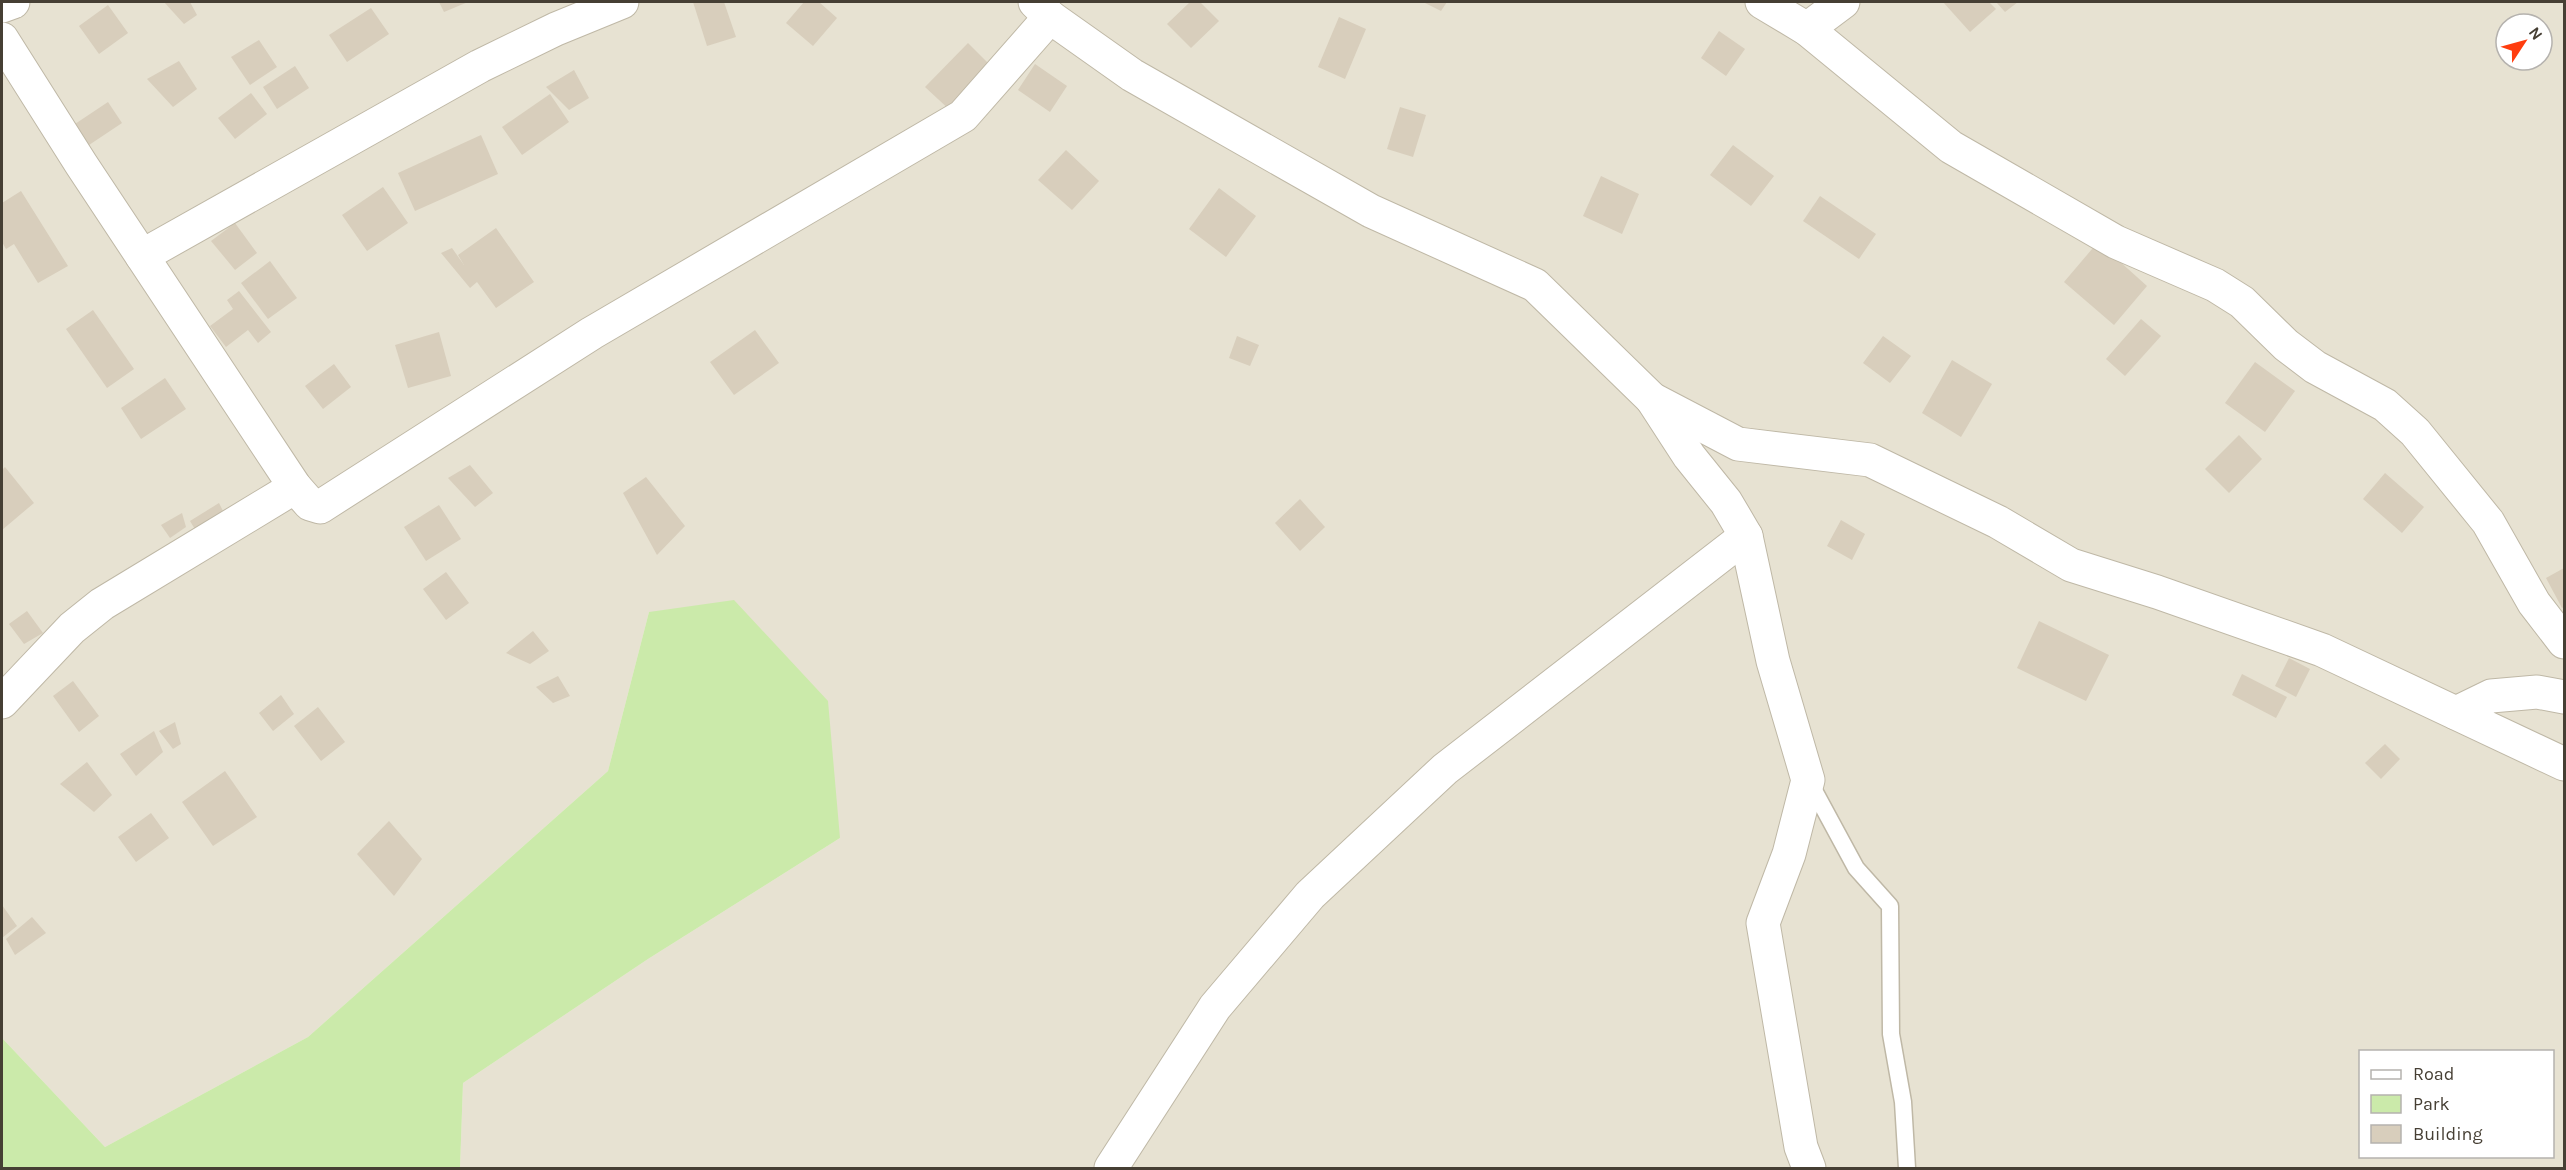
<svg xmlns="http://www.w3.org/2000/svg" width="2566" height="1170" font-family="Karla,sans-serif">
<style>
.residential{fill:#e7e2d2;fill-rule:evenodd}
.green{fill:#cbeaaa}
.building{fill:#d8cebc}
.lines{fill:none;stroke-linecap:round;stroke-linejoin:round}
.service-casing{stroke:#bfb8a6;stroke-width:19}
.minor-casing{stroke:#bfb8a6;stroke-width:35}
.tertiary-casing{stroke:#bfb8a6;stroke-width:35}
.service{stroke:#fff;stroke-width:16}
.minor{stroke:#fff;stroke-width:33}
.tertiary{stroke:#fff;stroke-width:33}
</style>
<rect width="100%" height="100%" fill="#f3efe4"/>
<!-- residential -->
<path class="residential" d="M2 2H2564V1168H460L463 1083 648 959 840 838 649 612 608 771 308 1037 105 1147 2 1038ZM2506 24H2542V60H2506ZM2360 1052H2552V1156H2360Z"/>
<!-- green -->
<path class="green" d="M734 600 828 701 840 838 648 959 463 1083 460 1168H2V1038L105 1147 308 1037 608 771 649 612Z"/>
<!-- building -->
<g class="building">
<path d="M164 2H190L197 15 184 24Z"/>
<path d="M439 2H468L444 12Z"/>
<path d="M693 2H724L736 37 707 46Z"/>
<path d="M804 2H819L837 18 813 46 786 23Z"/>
<path d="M1190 2H1200L1219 21 1191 48 1167 24Z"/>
<path d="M1423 2H1447L1441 11Z"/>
<path d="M1943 2H1989L1996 9 1970 32Z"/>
<path d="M1996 2H2018L2005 12Z"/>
<path d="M108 5 128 33 99 54 79 26Z"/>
<path d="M371 8 389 34 347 62 329 35Z"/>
<path d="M1339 17 1366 29 1345 79 1318 67Z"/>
<path d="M1719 31 1745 49 1726 76 1701 58Z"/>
<path d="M259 40 277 67 250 85 231 57Z"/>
<path d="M968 43 994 69 952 112 925 87Z"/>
<path d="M179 61 197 89 173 107 147 79Z"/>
<path d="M1035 64 1067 86 1050 112 1018 90Z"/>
<path d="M295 66 309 88 277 109 263 87Z"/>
<path d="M574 70 589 98 569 110 546 87Z"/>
<path d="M251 93 267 114 235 139 218 118Z"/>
<path d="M550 94 569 122 522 155 502 127Z"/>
<path d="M108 102 122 123 86 147 72 126Z"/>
<path d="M1400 107 1426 115 1413 157 1387 149Z"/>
<path d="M481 135 498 174 415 211 398 173Z"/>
<path d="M1733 145 1774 176 1751 206 1710 175Z"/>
<path d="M1066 150 1099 181 1072 210 1038 180Z"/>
<path d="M1601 176 1639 194 1622 234 1583 216Z"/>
<path d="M383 187 408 223 367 251 342 215Z"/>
<path d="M1219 188 1256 216 1226 257 1189 229Z"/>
<path d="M21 191 68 266 38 283 14 244 6 249 2 242V203Z"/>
<path d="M1820 196 1876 234 1859 259 1803 221Z"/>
<path d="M235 223 257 253 235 270 211 241Z"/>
<path d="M496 228 534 282 496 308 477 282 470 288 441 253 452 248 464 265 458 255Z"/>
<path d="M2098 242 2147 286 2114 325 2064 282Z"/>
<path d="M270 261 297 298 268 319 241 283Z"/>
<path d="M239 291 271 332 258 343 248 330 226 347 210 326 233 309 227 300Z"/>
<path d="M93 310 134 369 107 388 66 329Z"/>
<path d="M2141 319 2161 336 2125 376 2106 359Z"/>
<path d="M755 330 779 363 734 395 710 362Z"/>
<path d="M439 332 451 376 408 388 395 345Z"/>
<path d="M1237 336 1259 345 1250 366 1229 358Z"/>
<path d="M1883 336 1911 356 1890 383 1863 363Z"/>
<path d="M1952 360 1992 384 1961 437 1922 413Z"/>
<path d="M2255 362 2295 391 2265 432 2225 403Z"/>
<path d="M334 364 351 387 323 409 305 386Z"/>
<path d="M165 378 186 409 141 439 121 408Z"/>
<path d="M2239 435 2262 459 2229 493 2205 469Z"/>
<path d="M470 465 493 493 475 507 448 478Z"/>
<path d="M5 467 34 503 2 530V470Z"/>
<path d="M2385 473 2424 507 2402 533 2363 499Z"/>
<path d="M646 477 685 526 657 555 623 493Z"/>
<path d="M1300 499 1325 527 1300 551 1275 523Z"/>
<path d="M219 503 228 521 199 536 190 521Z"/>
<path d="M439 505 461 539 426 561 404 527Z"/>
<path d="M182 513 186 527 170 538 161 525Z"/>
<path d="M1841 520 1865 534 1852 560 1827 546Z"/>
<path d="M2564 568V607L2562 608 2546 578Z"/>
<path d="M446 572 469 603 446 620 423 589Z"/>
<path d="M27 611 43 633 24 644 9 624Z"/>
<path d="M2039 621 2109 655 2086 701 2017 668Z"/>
<path d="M533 631 549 651 530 664 506 653Z"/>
<path d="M2289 658 2310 669 2296 697 2275 686Z"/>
<path d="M2242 674 2287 697 2276 718 2232 695Z"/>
<path d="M558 676 570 696 553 703 536 687Z"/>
<path d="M73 681 99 716 79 732 53 696Z"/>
<path d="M281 695 294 714 273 731 259 713Z"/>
<path d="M318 707 345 742 321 761 294 726Z"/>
<path d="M175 722 181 744 173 749 159 731Z"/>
<path d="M154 731 163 752 136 776 120 754Z"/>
<path d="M2385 744 2400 759 2381 779 2365 763Z"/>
<path d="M87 762 112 795 94 812 60 784Z"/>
<path d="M225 771 257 817 213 846 182 802Z"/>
<path d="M151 813 169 838 136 862 118 837Z"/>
<path d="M389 821 422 859 394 896 357 854Z"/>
<path d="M2 905 17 926 2 938Z"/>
<path d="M32 917 46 933 15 955 6 939Z"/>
</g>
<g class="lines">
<defs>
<path id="service" d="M1810 783 1856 868 1890 906 1891 1034 1903 1102 1907 1168"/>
<g id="minor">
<path d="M1762 2 1807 29 1951 147 2116 242 2215 285 2242 302 2286 345 2315 367 2385 405 2415 432 2488 522 2534 603 2564 642"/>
<path d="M2 6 13 2"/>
<path d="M1807 29 1843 2"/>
<path d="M2 39 81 164 295 487 310 504 320 507 592 333 963 116 1050 17"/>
<path d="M142 256 480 66 556 29 622 2"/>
<path d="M1652 399 1689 456 1726 502 1746 536 1773 661 1808 780 1789 854 1763 923 1801 1147 1809 1168"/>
<path d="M2 702 72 628 102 604 295 487"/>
<path d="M2456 713 2491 696 2537 692 2564 697"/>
<path d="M1111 1168 1215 1007 1310 895 1445 769 1746 536"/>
</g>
<path id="tertiary" d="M1035 2 1050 17 1132 75 1371 211 1535 285 1652 399 1738 444 1870 460 1998 522 2071 565 2157 592 2322 650 2564 764"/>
</defs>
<!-- service casing -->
<use href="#service" class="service-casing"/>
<!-- minor casing -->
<use href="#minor" class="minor-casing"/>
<!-- tertiary casing -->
<use href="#tertiary" class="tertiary-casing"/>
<!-- service -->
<use href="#service" class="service"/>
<!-- minor -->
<use href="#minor" class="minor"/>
<!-- tertiary -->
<use href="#tertiary" class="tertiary"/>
</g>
<!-- border -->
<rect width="2566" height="1170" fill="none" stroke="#463f34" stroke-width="6"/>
<!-- legend -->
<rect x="2359" y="1050" width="195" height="108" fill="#ffffff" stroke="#b5b2ae" stroke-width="1.5"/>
<rect x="2371" y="1070" width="30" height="9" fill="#ffffff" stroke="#b5b2ae" stroke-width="1.5"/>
<text x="2413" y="1080" font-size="18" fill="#463f34">Road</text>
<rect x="2371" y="1095" width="30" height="18" fill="#cbeaaa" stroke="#b5b2ae" stroke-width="1.5"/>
<text x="2413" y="1110" font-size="18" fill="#463f34">Park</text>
<rect x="2371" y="1125" width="30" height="18" fill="#d8cebc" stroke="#b5b2ae" stroke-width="1.5"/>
<text x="2413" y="1140" font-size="18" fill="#463f34">Building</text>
<!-- north arrow -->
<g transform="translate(2524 42) rotate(54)"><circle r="28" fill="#ffffff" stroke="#b5b2ae" stroke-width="1.5"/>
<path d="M0-4.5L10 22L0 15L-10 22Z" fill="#ff3d0f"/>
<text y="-9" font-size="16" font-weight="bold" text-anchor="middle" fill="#463f34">N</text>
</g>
</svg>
